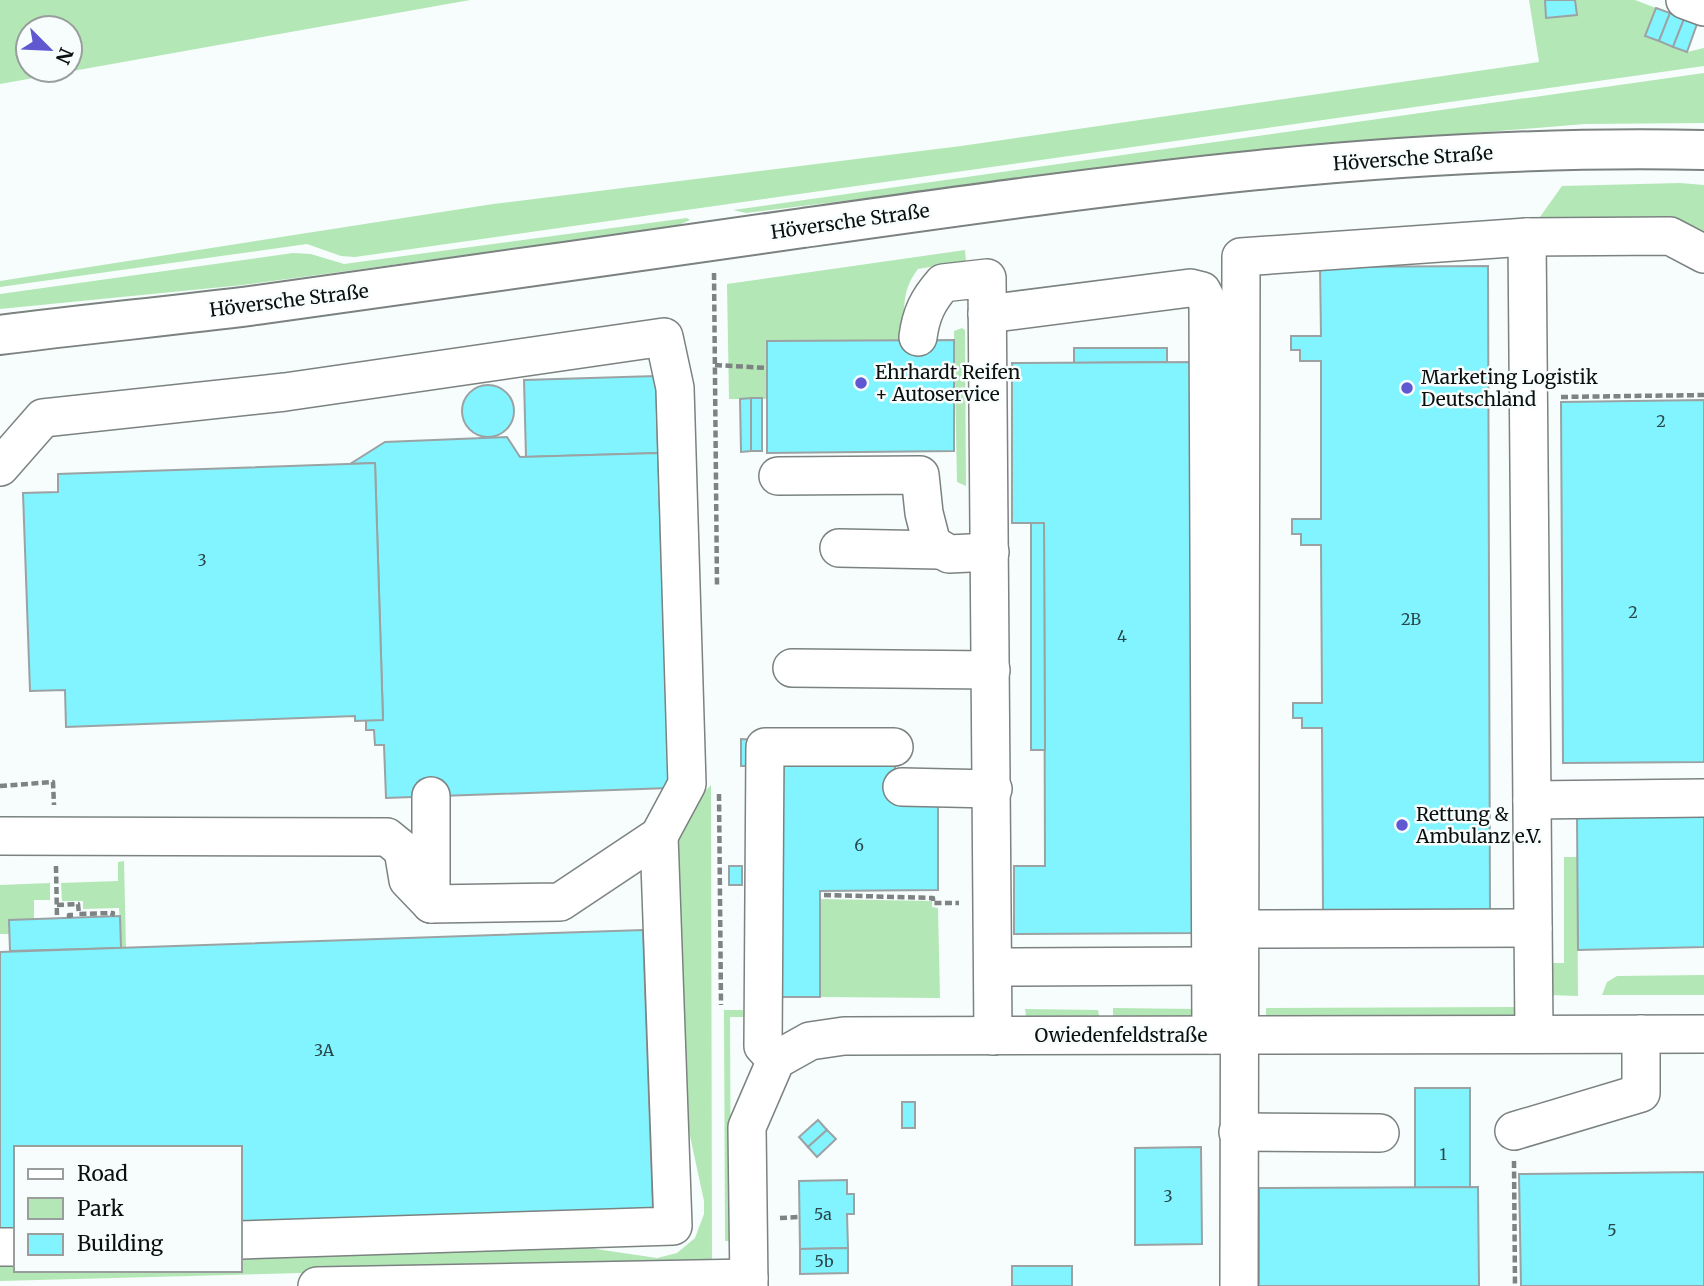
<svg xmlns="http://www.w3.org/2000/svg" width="1704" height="1286" font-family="Merriweather,serif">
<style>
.green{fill:#b4e7b6;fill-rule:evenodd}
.building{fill:#82f4ff;stroke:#9ba2a3;stroke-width:2}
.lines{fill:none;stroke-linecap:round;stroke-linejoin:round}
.minor-casing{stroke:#7b8280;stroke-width:40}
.major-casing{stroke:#7b8280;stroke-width:42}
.path{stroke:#7e8282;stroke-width:4.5;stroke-dasharray:7 3.5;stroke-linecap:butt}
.minor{stroke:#fff;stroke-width:37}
.major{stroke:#fff;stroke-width:38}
.poi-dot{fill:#5f58d0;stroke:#f6fdfc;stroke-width:2.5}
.labels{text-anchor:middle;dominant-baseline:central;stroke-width:5;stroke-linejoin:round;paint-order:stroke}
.number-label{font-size:16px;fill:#2a484b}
.street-label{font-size:19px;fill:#0d0f0f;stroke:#f6fdfc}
.poi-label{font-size:19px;fill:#0d0f0f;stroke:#f6fdfc;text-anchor:start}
</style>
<rect width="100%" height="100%" fill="#f6fdfc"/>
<!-- green -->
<g class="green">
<path d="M0 0H470L0 84ZM28 28H70V70H28Z"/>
<path d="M1529 0H1635L1656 8 1645 36 1687 52 1704 48V66L355 257 341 256 307 244 0 287V281L493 204 961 146 1539 62Z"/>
<path d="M1704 73V123L1585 124 1242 152 746 213 733 210Z"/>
<path d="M1680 183 1704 185V244L1535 224 1562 186Z"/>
<path d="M687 218 690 220 674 227 243 285 0 309V294L293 253 311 254 344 264Z"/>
<path d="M965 250 966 261 918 269C900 292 904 313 906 340L767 341V399H729L727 284Z"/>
<path d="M962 328 965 330 966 486 957 482 954 331Z"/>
<path d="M711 785 712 1262 0 1281V1255H16V1270H240V1248L535 1240 657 1258 677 1253 695 1238 704 1214V1201L687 1122 676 823Z"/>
<path d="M1564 857H1577L1578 996 1550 995 1543 963H1564Z"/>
<path d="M124 861 126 948H121L119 908 83 909V901H62L61 883 118 881V862Z"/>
<path d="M50 883V900H34V919L9 920V934H0V885Z"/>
<path d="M820 899 932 901V907L938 908 940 998 820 997Z"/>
<path d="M1704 975V995H1602L1607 982 1617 976Z"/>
<path d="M1517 1007V1015H1266V1008Z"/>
<path d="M1113 1008 1197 1009V1016H1113Z"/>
<path d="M1025 1009 1098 1010 1099 1016H1026Z"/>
<path d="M724 1010H743V1017H730L731 1241H725Z"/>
</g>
<!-- building -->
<g class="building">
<path d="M1545 0H1575L1577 15 1546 18Z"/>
<path d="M1656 8 1670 13 1659 41 1645 36Z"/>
<path d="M1670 13 1684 19 1673 47 1659 41Z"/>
<path d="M1684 19 1697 24 1687 52 1673 47Z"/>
<path d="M1488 266 1490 913 1323 914 1322 728H1302V718H1293V703H1322L1321 545H1301V534H1292V519H1321V361H1300V350H1291V336H1321L1320 267Z"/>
<path d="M954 340V451L767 453V341Z"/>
<path d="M1074 348H1167V362L1074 363Z"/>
<path d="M1199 362 1201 933 1014 934V866H1045L1044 523H1012V363Z"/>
<path d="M656 376 658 453 526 457 524 380Z"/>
<circle cx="488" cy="411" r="26"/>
<rect x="751" y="398" width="11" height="53"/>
<path d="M751 398V451L741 452 740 399Z"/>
<path d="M1704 400V762L1563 763 1561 402Z"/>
<path d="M507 437 520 457 658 453 669 788 386 798 384 745H375L374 730H366V720H383L375 463 350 464 385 442Z"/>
<path d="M375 463 383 720 355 721V716L66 727 65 690 30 691 23 493 58 492V474Z"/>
<path d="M1031 523H1044L1045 750H1031Z"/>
<path d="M741 739 760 740V766H741Z"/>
<path d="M780 756 895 757V799H938V890L820 891V997H781Z"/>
<path d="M1704 813V947L1578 950 1577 815Z"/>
<rect x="729" y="866" width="13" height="19"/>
<path d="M120 916 121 948 10 951 9 920Z"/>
<path d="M643 930 653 1209 240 1224V1148H16V1231L0 1232V952Z"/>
<path d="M1415 1088H1470V1187L1415 1188Z"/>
<rect x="902" y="1102" width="13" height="26"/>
<path d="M818 1120 827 1130 808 1147 799 1137Z"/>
<path d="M827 1130 836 1139 817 1157 808 1147Z"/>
<path d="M1201 1147 1202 1244 1135 1245V1148Z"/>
<path d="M1704 1172V1286H1521L1519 1174Z"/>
<path d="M847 1180V1194H854V1214H847L848 1248 800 1249 799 1181Z"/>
<path d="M1478 1187 1479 1286H1259V1188Z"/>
<path d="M848 1248V1273L800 1274V1249Z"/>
<rect x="1012" y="1266" width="60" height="20"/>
</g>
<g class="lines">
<defs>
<g id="minor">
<path d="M1685 0 1704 7"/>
<path d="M1527 237 1534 1034"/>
<path d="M987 314 1190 288 1202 291 1208 303 1211 1035"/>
<path d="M918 337C921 314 928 300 943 283L987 278 993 1036"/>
<path d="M0 467 43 418 285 392 664 337 675 388 687 784 659 836 560 902 431 904 408 880 403 850 387 837 0 836"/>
<path d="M778 476 920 475 924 513 932 544 949 554 990 552"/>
<path d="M839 548 939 550"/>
<path d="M792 668 991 670"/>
<path d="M902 787 993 789"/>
<path d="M431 796V904"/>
<path d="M1532 800 1704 798"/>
<path d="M1238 929 1533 928"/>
<path d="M993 967 1210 966"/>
<path d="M776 1060 763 1046 765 747H894"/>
<path d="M1514 1131 1641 1093V1034"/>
<path d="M1238 1132 1380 1133"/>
<path d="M240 1240 673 1226 659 836"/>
<path d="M0 1247H16"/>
<path d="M317 1286 749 1278"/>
<path d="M749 1286 747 1127 776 1060 810 1041 844 1036 1704 1034"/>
<path d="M1239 1286 1241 257 1527 237 1670 236 1704 254"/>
</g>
<path id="major" d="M0 335C85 324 171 316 257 305 439 281 621 253 803 228 1101 186 1402 143 1704 150"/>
</defs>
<!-- minor casing -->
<use href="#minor" class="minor-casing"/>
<!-- major casing -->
<use href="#major" class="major-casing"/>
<!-- path -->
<g class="path">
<path d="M714 273 717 586"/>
<path d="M715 365 767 368"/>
<path d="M1561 397 1704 395"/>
<path d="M0 786 53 782 54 805"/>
<path d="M719 794 721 1005"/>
<path d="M56 866 57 918"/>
<path d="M824 895 933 898V903H959"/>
<path d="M57 905 78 904 79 914 113 913 112 916"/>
<path d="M69 918V915H76"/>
<path d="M1514 1161 1515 1286"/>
<path d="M780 1218 799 1217"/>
</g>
<!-- minor -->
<use href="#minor" class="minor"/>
<!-- major -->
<use href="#major" class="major"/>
</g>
<!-- markers -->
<g class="poi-dot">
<circle cx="861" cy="383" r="7"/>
<circle cx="1407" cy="388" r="7"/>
<circle cx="1402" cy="825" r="7"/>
</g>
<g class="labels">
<!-- number labels -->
<g class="number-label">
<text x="1661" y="421">2</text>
<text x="202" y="560">3</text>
<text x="1633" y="612">2</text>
<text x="1411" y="619">2B</text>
<text x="1122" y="636">4</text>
<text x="859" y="845">6</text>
<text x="324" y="1050">3A</text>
<text x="1443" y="1154">1</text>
<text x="1168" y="1196">3</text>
<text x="823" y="1214">5a</text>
<text x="1612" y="1230">5</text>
<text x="824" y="1261">5b</text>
</g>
<!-- street labels -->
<g class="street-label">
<text transform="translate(1413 158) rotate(-4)">Höversche Straße</text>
<text transform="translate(850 221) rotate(-8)">Höversche Straße</text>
<text transform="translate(289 300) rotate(-7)">Höversche Straße</text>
<text x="1121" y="1035">Owiedenfeldstraße</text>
</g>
<!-- poi labels -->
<g class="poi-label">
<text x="875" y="372">Ehrhardt Reifen<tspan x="875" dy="22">+ Autoservice</tspan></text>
<text x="1421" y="377">Marketing Logistik<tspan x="1421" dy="22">Deutschland</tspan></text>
<text x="1416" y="814">Rettung &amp;<tspan x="1416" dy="22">Ambulanz e.V.</tspan></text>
</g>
</g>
<!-- legend -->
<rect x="14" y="1146" width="228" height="126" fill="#f6fdfc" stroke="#999e9d" stroke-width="2"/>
<rect x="28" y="1169" width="35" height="10" fill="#ffffff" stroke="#999e9d" stroke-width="2"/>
<text x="77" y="1181" font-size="21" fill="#0d0f0f">Road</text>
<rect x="28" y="1198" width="35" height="21" fill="#b4e7b6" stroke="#999e9d" stroke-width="2"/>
<text x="77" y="1216" font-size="21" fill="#0d0f0f">Park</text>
<rect x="28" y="1234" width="35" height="21" fill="#82f4ff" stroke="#999e9d" stroke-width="2"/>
<text x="77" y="1251" font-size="21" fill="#0d0f0f">Building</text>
<!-- north arrow -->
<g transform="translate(49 49) rotate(114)"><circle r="33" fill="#f6fdfc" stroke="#999e9d" stroke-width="2"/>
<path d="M0-5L12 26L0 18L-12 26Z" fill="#5f58d0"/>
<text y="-10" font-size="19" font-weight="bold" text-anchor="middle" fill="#0d0f0f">N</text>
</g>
</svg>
